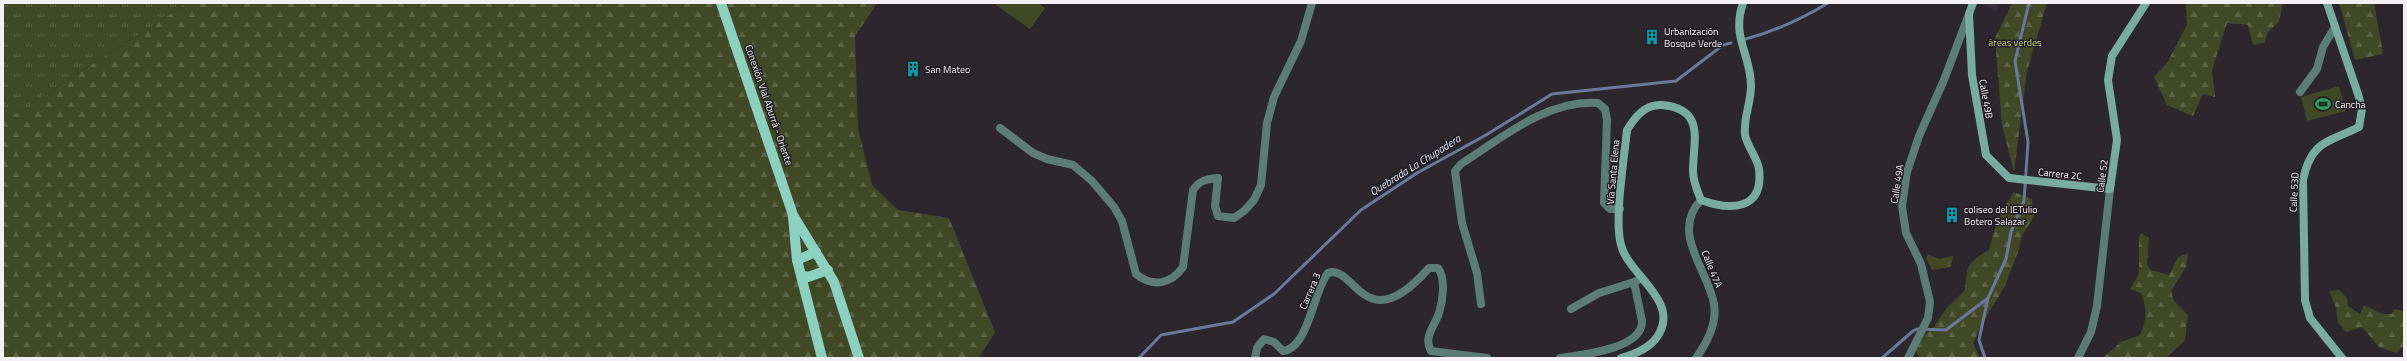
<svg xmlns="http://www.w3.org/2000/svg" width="2407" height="361" font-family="'Titillium Web',sans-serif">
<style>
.commercial{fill:#352d3d}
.grass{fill:url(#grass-tufts)}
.forest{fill:url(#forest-firs)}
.garden{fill:#404825}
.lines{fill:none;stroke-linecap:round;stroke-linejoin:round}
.stream{stroke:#69789b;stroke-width:3}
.street{stroke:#5c7d74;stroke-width:8}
.secondary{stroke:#78ac9e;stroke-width:8}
.primary{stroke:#8cd1bf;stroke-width:10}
.labels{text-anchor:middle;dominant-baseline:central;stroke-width:3;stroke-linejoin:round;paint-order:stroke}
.poi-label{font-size:10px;fill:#f3f0f3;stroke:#221e23;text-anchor:start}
.park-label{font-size:10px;fill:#c2d67c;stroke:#221e23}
.street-label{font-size:10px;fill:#f3f0f3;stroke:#221e23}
.water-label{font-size:11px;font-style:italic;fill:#d9e1f1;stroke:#221e23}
</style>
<defs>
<pattern id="grass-tufts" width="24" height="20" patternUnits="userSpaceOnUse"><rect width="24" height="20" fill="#404825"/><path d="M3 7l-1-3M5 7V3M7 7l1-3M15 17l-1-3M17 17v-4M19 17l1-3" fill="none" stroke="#5c6345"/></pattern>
<pattern id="forest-firs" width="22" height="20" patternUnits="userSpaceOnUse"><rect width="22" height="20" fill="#404825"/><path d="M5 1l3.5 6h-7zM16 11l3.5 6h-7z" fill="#5c6345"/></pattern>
</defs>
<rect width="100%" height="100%" fill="#2c272d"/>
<!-- commercial -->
<path class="commercial" d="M1978 3H1998L1996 10Z"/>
<!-- grass -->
<g class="grass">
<path d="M3 3H187L3 122Z"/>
<path d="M1928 254 1939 259 1953 256 1951 267 1932 270 1926 258Z"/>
</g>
<!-- forest -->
<g class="forest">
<path d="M187 3H876L874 8 855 36 858 128 872 185 898 210 949 218 995 332 979 358H3V122Z"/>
<path d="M2012 3H2047L2027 71 2014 172 2002 125 1995 38Z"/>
<path d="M2186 3H2283L2279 22 2268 32 2264 43 2253 45 2248 25 2227 23 2212 70 2215 97 2203 94 2193 116 2167 105 2154 77 2167 63 2187 25Z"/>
<path d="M2339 3H2374L2383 54 2355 60Z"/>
<path d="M2014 192 2032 199 2034 217 2022 235 2018 252 2004 288 1983 322 1973 343 1980 358H1920L1916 351 1924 335 1934 327 1946 309 1965 290C1967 266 1967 262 1989 250L1998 218Z"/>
<path d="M2141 233 2149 238 2147 265 2151 270 2169 275 2178 257 2188 253 2186 267 2171 291 2174 301 2188 315 2185 340 2166 358 2104 357 2121 342 2140 335C2147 320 2147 308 2141 293L2130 289 2139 274V237Z"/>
<path d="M2339 290 2347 298 2348 306 2360 314 2364 305 2382 314H2392L2395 309 2404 311V346L2396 353 2379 347 2362 327 2346 332 2338 322 2336 308 2329 291Z"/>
</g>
<!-- garden -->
<g class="garden">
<path d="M997 3H1038L1045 8 1030 29 996 5Z"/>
<path d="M2339 86 2346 111 2307 121 2301 97Z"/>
</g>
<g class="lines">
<!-- stream -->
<g class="stream">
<path d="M1742 40C1774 32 1800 20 1828 3"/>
<path d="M1139 358 1161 335 1233 322 1274 294 1361 210 1417 173 1486 135 1552 94 1676 81 1723 45 1731 43"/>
<path d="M1882 358 1913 331 1917 329 1946 330 1988 298"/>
<path d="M1985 358 1979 340 1988 298 2006 259 2011 232 2024 201 2028 142 2015 61 2029 3"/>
</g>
<!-- street -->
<g class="street">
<path d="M2300 92 2317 69 2323 47 2335 27"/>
<path d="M1000 128 1033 153 1047 159 1073 165 1092 181 1114 207 1122 221 1136 274C1153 288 1171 284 1183 267L1193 190C1200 180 1207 179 1218 178L1215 206 1218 216 1234 218 1244 211 1254 200 1261 185 1267 123 1274 97 1301 41 1312 3"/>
<path d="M1481 304 1477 273 1462 223 1455 171 1461 164C1503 137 1546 100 1598 103L1605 109 1607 120 1604 203 1610 209H1620"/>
<path d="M1571 309 1599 293 1634 282"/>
<path d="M1255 358 1257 348 1264 339 1274 342 1283 351C1309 348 1313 291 1328 273 1355 263 1364 342 1429 268H1438C1446 279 1443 300 1439 313 1435 326 1423 336 1431 351L1487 358"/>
<path d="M1560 358C1581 355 1643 349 1642 321L1634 282 1642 278"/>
<path d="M1696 358C1707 343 1717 323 1714 304 1708 270 1670 232 1701 200"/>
<path d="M1908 358 1928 318 1930 302 1921 264 1906 233 1902 206 1907 172 1919 136 1944 80 1969 14"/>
<path d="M2078 358 2091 332 2097 306 2110 189"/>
</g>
<!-- secondary -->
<g class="secondary">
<path d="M1973 3 1969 14 1972 75 1986 155 2009 178 2110 189 2117 140 2108 80 2112 56 2146 3"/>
<path d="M2327 3 2358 94 2362 109 2359 127C2327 143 2311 141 2303 180L2305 300 2310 318 2342 358"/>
<path d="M1621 358C1636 354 1653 347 1660 332 1677 299 1628 274 1621 245 1614 219 1624 160 1627 130 1635 117 1645 104 1662 105 1706 109 1693 141 1693 171 1693 182 1697 190 1701 200 1731 211 1764 210 1759 169 1757 157 1747 146 1745 135 1743 119 1751 103 1751 86 1751 54 1731 38 1743 3"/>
</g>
<!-- primary -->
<g class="primary">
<path d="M721 3 793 215 834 282 859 358"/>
<path d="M793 217 797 260 822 358"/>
<path d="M797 260 816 252"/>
<path d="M801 275 808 277 828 270"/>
</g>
</g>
<!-- icons -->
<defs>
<symbol id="building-bare" viewBox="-9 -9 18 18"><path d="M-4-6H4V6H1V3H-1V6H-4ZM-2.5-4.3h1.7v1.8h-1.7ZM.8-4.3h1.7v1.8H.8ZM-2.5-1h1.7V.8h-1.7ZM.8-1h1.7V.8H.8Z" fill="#0f9aa8" stroke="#221e23" stroke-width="2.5" paint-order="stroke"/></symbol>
<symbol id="stadium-bare" viewBox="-9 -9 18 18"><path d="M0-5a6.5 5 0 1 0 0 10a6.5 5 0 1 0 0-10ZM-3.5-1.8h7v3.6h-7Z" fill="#2e9e5b" stroke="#221e23" stroke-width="2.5" paint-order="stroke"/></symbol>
</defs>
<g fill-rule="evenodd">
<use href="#building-bare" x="1641" y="26" width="22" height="22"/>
<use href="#building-bare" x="902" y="58" width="22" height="22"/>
<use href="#stadium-bare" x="2312" y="93" width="22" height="22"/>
<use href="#building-bare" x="1941" y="204" width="22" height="22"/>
</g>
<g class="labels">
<!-- poi labels -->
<g class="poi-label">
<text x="1664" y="31">Urbanización<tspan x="1664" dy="12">Bosque Verde</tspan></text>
<text x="925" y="69">San Mateo</text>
<text x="2335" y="104">Cancha</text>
<text x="1964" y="209">coliseo del IETulio<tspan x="1964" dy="12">Botero Salazar</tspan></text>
</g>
<!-- park labels -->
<g class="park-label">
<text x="2015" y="42">áreas verdes</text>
</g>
<!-- street labels -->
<g class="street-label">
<text transform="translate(1986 99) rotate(80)">Calle 49B</text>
<text transform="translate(769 105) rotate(71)">Conexión Vial Aburrá - Oriente</text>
<text transform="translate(1613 172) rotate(-85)">Vía Santa Elena</text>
<text transform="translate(2060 174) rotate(6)">Carrera 2C</text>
<text transform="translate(2102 176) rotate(-82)">Calle 52</text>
<text transform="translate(1897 184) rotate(-81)">Calle 49A</text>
<text transform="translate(2294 192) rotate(-87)">Calle 53D</text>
<text transform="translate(1712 269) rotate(68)">Calle 47A</text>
<text transform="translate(1310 291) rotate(-67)">Carrera 3</text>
</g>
<!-- water labels -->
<g class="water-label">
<text transform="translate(1415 165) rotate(-32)">Quebrada La Chupadera</text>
</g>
</g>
<!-- border -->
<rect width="2407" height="361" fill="none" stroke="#f3f0f3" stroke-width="8"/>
</svg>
